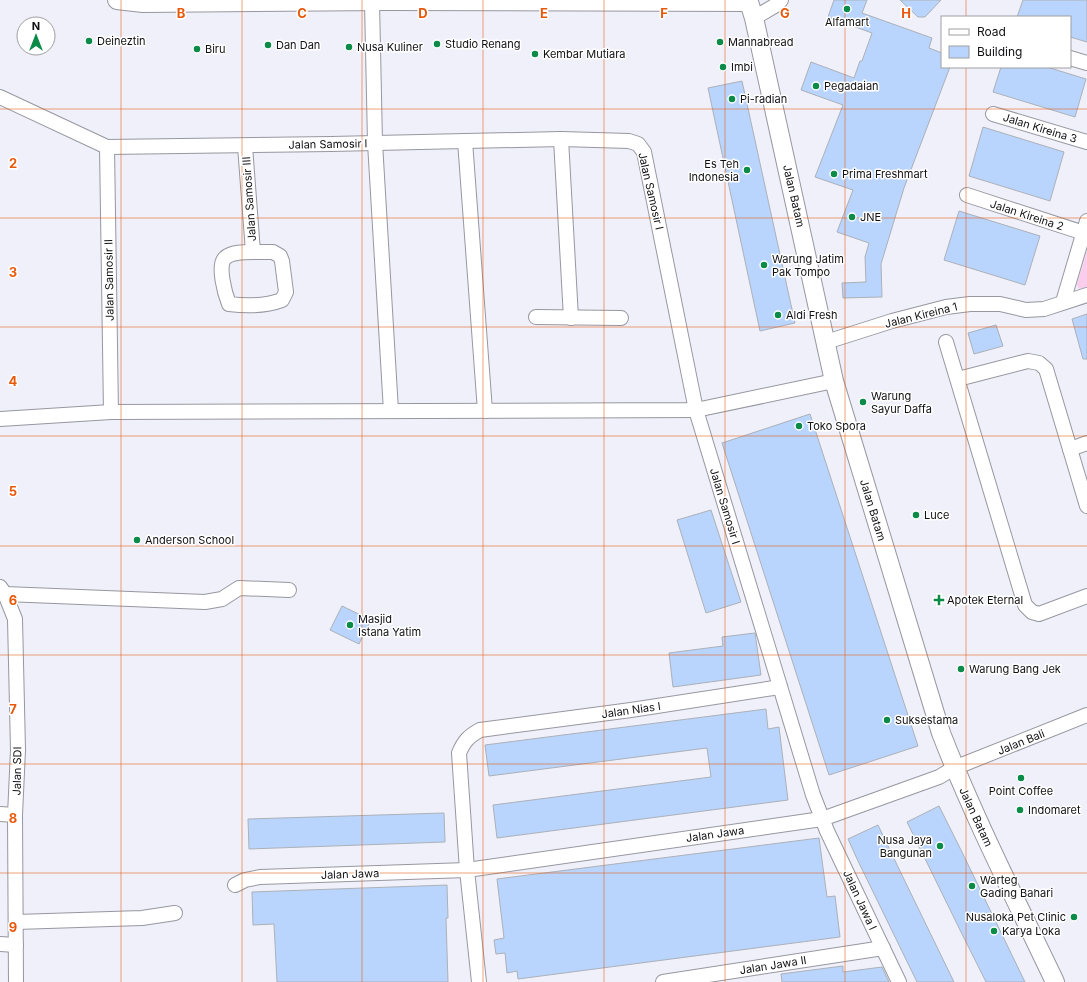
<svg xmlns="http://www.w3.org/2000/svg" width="1087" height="982" font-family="Inter,sans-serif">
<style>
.green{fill:#facdec}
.building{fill:#b9d4fd;stroke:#abb1b8}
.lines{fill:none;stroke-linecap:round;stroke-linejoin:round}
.minor-casing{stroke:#9797a0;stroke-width:16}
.tertiary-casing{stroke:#9797a0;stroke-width:20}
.minor{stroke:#fff;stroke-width:14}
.tertiary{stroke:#fff;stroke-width:18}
.grid{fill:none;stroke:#e8590c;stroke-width:1;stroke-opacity:0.55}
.poi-dot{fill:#0b8b48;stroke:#fff;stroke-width:1.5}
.labels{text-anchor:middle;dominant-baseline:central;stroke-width:3;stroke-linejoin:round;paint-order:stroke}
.poi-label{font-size:11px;fill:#101013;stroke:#fff;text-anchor:start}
.street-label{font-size:11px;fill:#101013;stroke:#fff}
.grid-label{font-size:13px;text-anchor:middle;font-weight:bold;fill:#e8590c;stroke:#fff;stroke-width:3;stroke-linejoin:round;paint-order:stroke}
</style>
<rect width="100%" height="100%" fill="#f0f0fa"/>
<!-- green -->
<path class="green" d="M1087 251V287L1080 289 1078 288 1077 284Z"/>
<!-- building -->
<g class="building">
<path d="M834 0H867L862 13 932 38 929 48 942 53V67H950L904 188 881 264 882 297 843 298 842 283 866 282 865 257 869 243 837 232 853 190 815 177 843 105 801 90 811 62 854 78 860 61H862L872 33 828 17Z"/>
<path d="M900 0H941L925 17H918Z"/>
<path d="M1023 0H1087V42L1070 37V17H1017Z"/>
<path d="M1001 67H1047L1086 79 1075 117 993 92Z"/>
<path d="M742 81 795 323 760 331 708 88Z"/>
<path d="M983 127 1064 152 1050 201 969 176Z"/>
<path d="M959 211 1040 236 1025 285 944 260Z"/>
<path d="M1087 314V359H1083L1072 319Z"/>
<path d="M996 325 1003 346 974 354 968 333Z"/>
<path d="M810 414 918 746 829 775 722 443Z"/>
<path d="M711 510 741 602 706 613 677 520Z"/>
<path d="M342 606 371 620 359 644 330 630Z"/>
<path d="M755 633 761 675 673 687 669 653 723 646 722 637Z"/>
<path d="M766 709 768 729 779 727 788 800 497 838 493 805 711 777 707 748 489 776 485 745Z"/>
<path d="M939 806 961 850 1025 982H986L961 932 907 822Z"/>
<path d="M444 813 445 842 249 849 248 819Z"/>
<path d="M878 825 899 869 954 982H917L858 861 848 839Z"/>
<path d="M819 838 827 897 835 896 840 937 518 979 517 971 507 973 505 953 496 954 494 940 504 938 497 879Z"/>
<path d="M447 885 448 918H446L448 982H277L274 924 253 925 252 892Z"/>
<path d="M843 966V972L882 967 889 982H782L781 974Z"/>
</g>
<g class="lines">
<defs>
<g id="minor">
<path d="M372 2 375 143 391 411"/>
<path d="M754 18 776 5 781 0"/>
<path d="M1070 58 1087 63"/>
<path d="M0 97 107 147 331 144 561 139 629 141 638 144 644 152 696 410 813 795 827 831 899 982"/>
<path d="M993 114 1087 142"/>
<path d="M561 139 571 318"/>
<path d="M465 141 485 411"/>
<path d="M245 146 253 252"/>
<path d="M107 147 111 412"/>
<path d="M967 195 1087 234"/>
<path d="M253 252H273L280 256 282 261 286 292 282 300C266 306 245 306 229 304 225 294 217 265 225 258 231 252 245 252 253 252Z"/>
<path d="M1063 302 1087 221"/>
<path d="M536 317 621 318"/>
<path d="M826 342 892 321 946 307 970 304H1000L1026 310 1044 309 1087 295"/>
<path d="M946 342 1025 605 1032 612 1039 614 1087 596"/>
<path d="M958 379 1028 361 1039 363 1046 369 1087 506"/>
<path d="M0 419 111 412 696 410 834 381"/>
<path d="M1070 449 1087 443"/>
<path d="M0 587 5 594 15 619 18 750 15 815 16 982"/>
<path d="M5 594 205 602 222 599 239 588 289 590"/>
<path d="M0 814 15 815"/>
<path d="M235 885 245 880 260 877 467 870 822 819 939 777 954 768 1087 715"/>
<path d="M16 922 142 918 175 913"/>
<path d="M0 944 16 945"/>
<path d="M479 982 467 870 459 753C464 741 469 736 480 730L631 710 780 687"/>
<path d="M663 982 883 948"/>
</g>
<path id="tertiary" d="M117 0 143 3 387 1 749 2 754 18 834 381 941 733C974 818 1016 900 1055 982"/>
</defs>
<!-- minor casing -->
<use href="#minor" class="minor-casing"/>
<!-- tertiary casing -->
<use href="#tertiary" class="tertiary-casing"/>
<!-- minor -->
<use href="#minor" class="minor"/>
<!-- tertiary -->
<use href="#tertiary" class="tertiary"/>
</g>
<!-- grid -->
<path class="grid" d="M121 0V982M242 0V982M362 0V982M483 0V982M604 0V982M725 0V982M845 0V982M966 0V17M966 67V982M0 109H1087M0 218H1087M0 327H1087M0 436H1087M0 546H1087M0 655H1087M0 764H1087M0 873H1087"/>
<!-- markers -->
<g class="poi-dot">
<circle cx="847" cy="9" r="4"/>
<circle cx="89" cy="41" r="4"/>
<circle cx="720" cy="42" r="4"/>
<circle cx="437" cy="44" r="4"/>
<circle cx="268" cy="45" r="4"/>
<circle cx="349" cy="47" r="4"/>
<circle cx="197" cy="49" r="4"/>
<circle cx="535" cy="54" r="4"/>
<circle cx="723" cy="67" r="4"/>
<circle cx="816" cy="86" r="4"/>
<circle cx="732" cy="99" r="4"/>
<circle cx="747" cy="170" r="4"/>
<circle cx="834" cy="174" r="4"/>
<circle cx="852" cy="217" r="4"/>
<circle cx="764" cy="265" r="4"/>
<circle cx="778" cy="315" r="4"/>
<circle cx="863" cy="402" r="4"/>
<circle cx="799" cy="426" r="4"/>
<circle cx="916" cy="515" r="4"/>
<circle cx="137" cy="540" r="4"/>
<path d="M937 594h4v4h4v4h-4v4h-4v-4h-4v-4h4z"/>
<circle cx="350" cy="625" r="4"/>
<circle cx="961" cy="669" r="4"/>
<circle cx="887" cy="720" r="4"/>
<circle cx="1021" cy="778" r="4"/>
<circle cx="1020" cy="810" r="4"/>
<circle cx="940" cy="846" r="4"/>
<circle cx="972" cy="886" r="4"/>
<circle cx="1074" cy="917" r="4"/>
<circle cx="994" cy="931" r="4"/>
</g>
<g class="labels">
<!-- poi labels -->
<g class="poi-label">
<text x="847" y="22" text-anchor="middle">Alfamart</text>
<text x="97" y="41">Deineztin</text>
<text x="728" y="42">Mannabread</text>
<text x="445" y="44">Studio Renang</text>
<text x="276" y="45">Dan Dan</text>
<text x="357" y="47">Nusa Kuliner</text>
<text x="205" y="49">Biru</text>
<text x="543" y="54">Kembar Mutiara</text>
<text x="731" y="67">Imbi</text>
<text x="824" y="86">Pegadaian</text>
<text x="740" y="99">Pi-radian</text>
<text x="739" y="164" text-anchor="end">Es Teh<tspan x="739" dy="13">Indonesia</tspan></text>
<text x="842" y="174">Prima Freshmart</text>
<text x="860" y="217">JNE</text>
<text x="772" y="259">Warung Jatim<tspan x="772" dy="13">Pak Tompo</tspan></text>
<text x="786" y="315">Aldi Fresh</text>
<text x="871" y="396">Warung<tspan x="871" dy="13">Sayur Daffa</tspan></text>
<text x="807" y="426">Toko Spora</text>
<text x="924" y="515">Luce</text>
<text x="145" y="540">Anderson School</text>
<text x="947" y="600">Apotek Eternal</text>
<text x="358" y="619">Masjid<tspan x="358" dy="13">Istana Yatim</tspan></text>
<text x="969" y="669">Warung Bang Jek</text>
<text x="895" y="720">Suksestama</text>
<text x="1021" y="791" text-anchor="middle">Point Coffee</text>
<text x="1028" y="810">Indomaret</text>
<text x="932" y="840" text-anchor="end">Nusa Jaya<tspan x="932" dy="13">Bangunan</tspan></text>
<text x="980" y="880">Warteg<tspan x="980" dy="13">Gading Bahari</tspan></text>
<text x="1066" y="917" text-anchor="end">Nusaloka Pet Clinic</text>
<text x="1002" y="931">Karya Loka</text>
</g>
<!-- street labels -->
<g class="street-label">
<text transform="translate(1040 128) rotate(17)">Jalan Kireina 3</text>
<text transform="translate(328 144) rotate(-1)">Jalan Samosir I</text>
<text transform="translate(651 191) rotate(77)">Jalan Samosir I</text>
<text transform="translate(794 196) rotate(77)">Jalan Batam</text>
<text transform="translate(249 199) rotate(-94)">Jalan Samosir III</text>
<text transform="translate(1027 215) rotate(18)">Jalan Kireina 2</text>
<text transform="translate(109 280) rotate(-91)">Jalan Samosir II</text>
<text transform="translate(921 315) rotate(-14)">Jalan Kireina 1</text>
<text transform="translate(725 506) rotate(73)">Jalan Samosir I</text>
<text transform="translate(873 510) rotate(73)">Jalan Batam</text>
<text transform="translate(631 710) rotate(-8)">Jalan Nias I</text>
<text transform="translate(1021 742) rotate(-22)">Jalan Bali</text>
<text transform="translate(17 771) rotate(-89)">Jalan SDI</text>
<text transform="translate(976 817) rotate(65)">Jalan Batam</text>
<text transform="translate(715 834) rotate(-8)">Jalan Jawa</text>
<text transform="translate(350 874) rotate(-2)">Jalan Jawa</text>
<text transform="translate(860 900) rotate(65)">Jalan Jawa I</text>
<text transform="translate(773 965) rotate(-9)">Jalan Jawa II</text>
</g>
</g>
<g class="grid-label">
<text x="181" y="18">B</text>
<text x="302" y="18">C</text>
<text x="423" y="18">D</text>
<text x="544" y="18">E</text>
<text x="664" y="18">F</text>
<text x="785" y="18">G</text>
<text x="906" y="18">H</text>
<text x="13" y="168">2</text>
<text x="13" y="277">3</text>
<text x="13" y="386">4</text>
<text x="13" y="496">5</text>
<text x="13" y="605">6</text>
<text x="13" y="714">7</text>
<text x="13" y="823">8</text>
<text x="13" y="932">9</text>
</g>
<!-- legend -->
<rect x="941" y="16" width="130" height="52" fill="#ffffff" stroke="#9f9fa1"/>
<rect x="949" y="29" width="20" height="6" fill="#ffffff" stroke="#9f9fa1"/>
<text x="977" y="36" font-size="12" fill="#101013">Road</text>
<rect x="949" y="46" width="20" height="12" fill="#b9d4fd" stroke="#9f9fa1"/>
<text x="977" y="56" font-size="12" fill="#101013">Building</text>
<!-- north arrow -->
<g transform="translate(36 36)"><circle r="19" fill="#ffffff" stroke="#9f9fa1"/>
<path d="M0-3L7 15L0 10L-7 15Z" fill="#0b8b48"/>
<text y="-6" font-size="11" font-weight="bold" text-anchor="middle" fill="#101013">N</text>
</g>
</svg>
